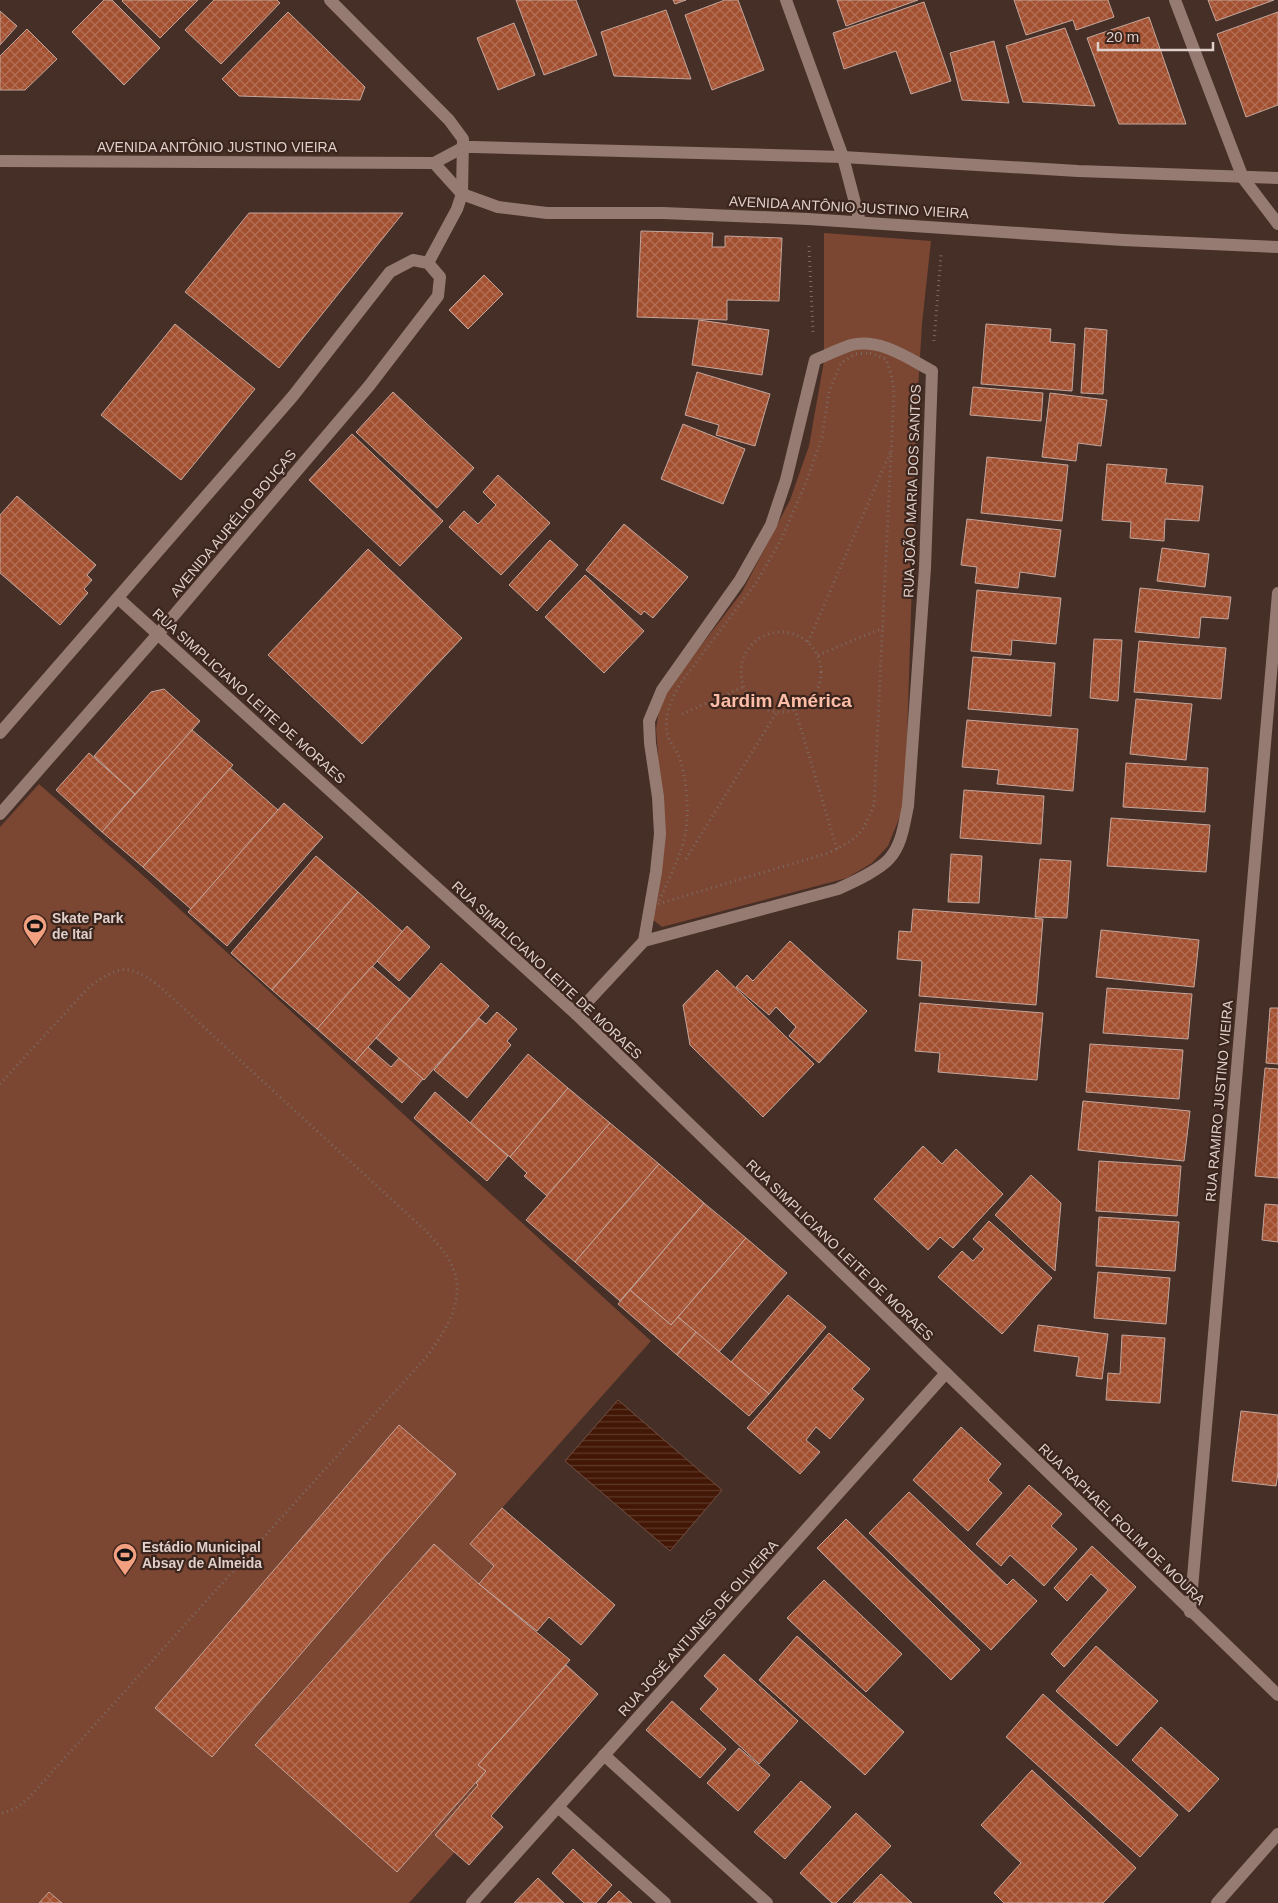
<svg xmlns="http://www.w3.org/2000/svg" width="1278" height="1903" font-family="Arial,sans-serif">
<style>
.park{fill:#7b4632}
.water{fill:url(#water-rules);stroke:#714e41}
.building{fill:url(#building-cross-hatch);stroke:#c2a69c}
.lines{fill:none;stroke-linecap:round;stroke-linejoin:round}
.path{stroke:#7e6a63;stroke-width:3;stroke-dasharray:1 4;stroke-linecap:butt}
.minor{stroke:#957b71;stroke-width:12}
.secondary{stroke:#957b71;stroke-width:12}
.labels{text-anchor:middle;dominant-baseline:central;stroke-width:4.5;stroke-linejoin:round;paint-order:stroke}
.street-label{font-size:14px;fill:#dfd0cb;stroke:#3b251d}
.poi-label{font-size:14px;font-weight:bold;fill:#dfd0cb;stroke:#3b251d;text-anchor:start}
.district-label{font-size:19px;font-weight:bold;fill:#fdbda6;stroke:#3b251d}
</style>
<defs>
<pattern id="water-rules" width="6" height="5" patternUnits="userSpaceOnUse" patternTransform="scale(1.25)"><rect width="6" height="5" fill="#421706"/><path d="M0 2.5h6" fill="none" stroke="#5d3829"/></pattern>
<pattern id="building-cross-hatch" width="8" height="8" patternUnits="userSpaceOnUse" patternTransform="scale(1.25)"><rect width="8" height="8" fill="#a35031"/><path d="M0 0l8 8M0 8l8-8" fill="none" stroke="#b37057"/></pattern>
</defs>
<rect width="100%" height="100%" fill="#462f27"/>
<!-- park -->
<g class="park">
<path d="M824 233 931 241 922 324 918 390 905 804 888 846 872 863 847 878 662 927 651 918 658 754 656 729 661 698 742 592 790 500 809 446 824 361Z"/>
<path d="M39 784 138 871 651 1341 470 1544 494 1566 479 1584 434 1544 255 1744 397 1871 476 1783 478 1785 435 1835 455 1852 409 1903H62L49 1892 39 1903H0V827Z"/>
</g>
<!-- water -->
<path class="water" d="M618 1400 722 1490 670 1551 565 1461Z"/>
<!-- building -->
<g class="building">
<path d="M104 0H112L160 48 124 85 72 32Z"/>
<path d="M123 0H198L160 38 122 1Z"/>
<path d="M214 0H277L280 3 221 64 185 30Z"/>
<path d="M516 0H576L597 55 544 75Z"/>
<path d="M673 0H686L675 4Z"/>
<path d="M725 0H738L764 70 712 90 685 15Z"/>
<path d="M837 0H918L846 26Z"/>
<path d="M1014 0H1108L1114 17 1076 30 1073 20 1026 35Z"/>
<path d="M1208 0H1274L1216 21Z"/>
<path d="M924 2 951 81 911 94 896 51 844 69 833 33Z"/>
<path d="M666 10 691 79 614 76 601 32Z"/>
<path d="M0 11 17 26 0 45Z"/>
<path d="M288 12 365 87 360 100 239 96 222 79Z"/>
<path d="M1278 12V105L1246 117 1217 34Z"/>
<path d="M1149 17 1186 124H1119L1087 38Z"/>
<path d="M514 23 535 75 498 90 477 38Z"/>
<path d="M1065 28 1095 106 1023 102 1006 46Z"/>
<path d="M27 29 57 59 25 90H0V56Z"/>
<path d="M994 41 1009 103 962 100 950 53Z"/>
<path d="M249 213H403L279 368 185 292Z"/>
<path d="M641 231 713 233 712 247H725V236L782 238 779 301 727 300V320L637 317Z"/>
<path d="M484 275 503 294 468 329 449 310Z"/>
<path d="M699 320 769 330 762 375 692 365Z"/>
<path d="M175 324 255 389 181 480 101 415Z"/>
<path d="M986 324 1051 329 1050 342 1075 344 1072 391 981 384Z"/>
<path d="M1085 328 1107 330 1103 394 1081 393Z"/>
<path d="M697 372 770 394 755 446 716 435 719 425 685 415Z"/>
<path d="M973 387 1043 393 1041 421 970 415Z"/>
<path d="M393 392 474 468 437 508 356 432Z"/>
<path d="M1050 393 1107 400 1101 446 1078 443 1076 461 1042 457Z"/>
<path d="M683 424 745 449 723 504 661 479Z"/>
<path d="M352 434 443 521 400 566 309 480Z"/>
<path d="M987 457 1068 465 1062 521 981 513Z"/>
<path d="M1107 464 1167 469 1165 483 1203 486 1199 521 1165 519 1164 541 1130 538 1131 522 1102 520Z"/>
<path d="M498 475 550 523 501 575 449 527 464 511 478 524 496 505 483 492Z"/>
<path d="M17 496 96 565 87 575 92 580 84 589 88 593 60 625 0 573V515Z"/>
<path d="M967 519 1061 530 1055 577 1020 572 1018 588 975 583 977 567 961 565Z"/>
<path d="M624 524 688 577 653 618 644 611 641 615 586 570Z"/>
<path d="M550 540 578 565 537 611 509 585Z"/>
<path d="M1162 548 1209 554 1205 587 1157 581Z"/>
<path d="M368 549 462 638 362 744 268 655Z"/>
<path d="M585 575 644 631 604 673 545 617Z"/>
<path d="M1140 588 1231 597 1228 619 1201 617 1199 638 1135 632Z"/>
<path d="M977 590 1061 598 1056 644 1012 640 1011 655 971 651Z"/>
<path d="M1094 639 1122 640 1118 701 1090 698Z"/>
<path d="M1139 641 1226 648 1221 699 1134 692Z"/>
<path d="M973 657 1055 663 1051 716 968 709Z"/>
<path d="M164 689 200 721 135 794 94 756 151 692Z"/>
<path d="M1136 699 1192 704 1186 760 1130 754Z"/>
<path d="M967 720 1078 729 1073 791 997 784 999 770 962 767Z"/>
<path d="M192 730 233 765 143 867 102 832Z"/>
<path d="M89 753 135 794 102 832 56 790Z"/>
<path d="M1126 763 1208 768 1205 812 1123 807Z"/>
<path d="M230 768 278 810 191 909 143 867Z"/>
<path d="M964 790 1044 796 1041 844 960 838Z"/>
<path d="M284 803 323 837 227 946 188 912Z"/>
<path d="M1111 818 1210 825 1206 872 1107 866Z"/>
<path d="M951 854 982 856 979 903 948 902Z"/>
<path d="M316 856 358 892 272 990 231 953Z"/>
<path d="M1040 859 1071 861 1067 918 1035 917Z"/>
<path d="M358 892 403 932 317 1029 272 990Z"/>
<path d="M913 909 1043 919 1036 1005 919 996 922 961 897 959 899 931 911 932Z"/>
<path d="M407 926 430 947 399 981 377 961Z"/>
<path d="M1101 930 1199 940 1194 987 1096 977Z"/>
<path d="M790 941 867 1011 819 1063 789 1036 796 1027 776 1007 769 1015 736 987 747 975 753 981Z"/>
<path d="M441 963 489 1006 424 1080 376 1038Z"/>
<path d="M372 966 410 999 355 1062 317 1029Z"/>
<path d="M717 970 814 1064 763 1117 690 1045 683 1005Z"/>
<path d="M1107 988 1192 994 1188 1039 1103 1033Z"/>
<path d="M920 1003 1043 1013 1037 1080 938 1072 940 1053 915 1051Z"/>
<path d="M1270 1008H1278V1064L1266 1063Z"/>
<path d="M497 1012 517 1029 507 1041 511 1045 467 1098 434 1070 479 1018 486 1024Z"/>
<path d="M1090 1044 1183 1050 1179 1099 1086 1092Z"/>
<path d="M368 1047 391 1067 399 1058 423 1079 402 1103 355 1062Z"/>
<path d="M528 1054 568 1088 510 1157 470 1123Z"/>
<path d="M1265 1068 1278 1069V1178L1255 1176Z"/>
<path d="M568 1088 610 1123 547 1196 524 1176 527 1173 510 1157Z"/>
<path d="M435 1092 508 1156 487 1181 414 1118Z"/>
<path d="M1083 1101 1190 1111 1184 1161 1078 1150Z"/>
<path d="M610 1123 659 1164 575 1262 526 1220Z"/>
<path d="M923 1146 942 1164 956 1149 1003 1194 953 1248 940 1237 928 1250 874 1199Z"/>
<path d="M1099 1161 1181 1166 1177 1216 1096 1211Z"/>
<path d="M659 1164 704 1203 620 1301 575 1262Z"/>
<path d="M1031 1175 1061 1203 1055 1271 995 1215Z"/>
<path d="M704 1203 746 1238 671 1325 630 1290Z"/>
<path d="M1265 1204 1278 1205V1242L1262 1240Z"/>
<path d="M1099 1217 1179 1222 1175 1271 1096 1266Z"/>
<path d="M989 1221 1052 1278 1002 1334 938 1277 962 1251 973 1261 984 1249 973 1239Z"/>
<path d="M746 1238 787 1273 719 1352 678 1317Z"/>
<path d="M1098 1272 1170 1278 1166 1324 1094 1318Z"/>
<path d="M630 1290 671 1325 678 1317 696 1332 677 1355 618 1304Z"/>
<path d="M788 1295 826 1327 769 1394 731 1362Z"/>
<path d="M1038 1325 1108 1334 1102 1379 1076 1376 1079 1357 1034 1351Z"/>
<path d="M696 1332 769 1394 749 1416 677 1355Z"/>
<path d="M829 1333 870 1369 852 1389 864 1399 830 1439 816 1427 806 1440 820 1452 800 1474 747 1428Z"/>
<path d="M1122 1335 1165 1338 1160 1403 1106 1400 1108 1373 1120 1374Z"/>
<path d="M1241 1411 1278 1415V1473L1276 1486 1232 1481Z"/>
<path d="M399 1425 456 1474 212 1757 155 1708Z"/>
<path d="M961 1427 1001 1464 988 1480 1002 1493 968 1531 913 1480Z"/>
<path d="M1029 1485 1062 1514 1051 1526 1077 1549 1044 1586 1010 1555 1001 1566 976 1544Z"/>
<path d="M909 1492 1007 1585 1013 1579 1037 1601 991 1650 869 1533Z"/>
<path d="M502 1508 615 1605 581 1645 549 1617 537 1631 479 1584 494 1566 470 1544Z"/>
<path d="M846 1519 980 1650 951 1680 817 1548Z"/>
<path d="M434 1544 479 1584 570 1660 478 1765 486 1771 397 1872 255 1745Z"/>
<path d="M1092 1546 1136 1587 1064 1667 1051 1654 1108 1590 1091 1574 1067 1601 1054 1588Z"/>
<path d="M824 1580 902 1654 866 1692 787 1618Z"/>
<path d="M797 1636 904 1732 865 1775 759 1680Z"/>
<path d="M1096 1646 1158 1701 1117 1746 1056 1691Z"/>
<path d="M724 1654 798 1721 759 1764 700 1709 718 1689 704 1676Z"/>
<path d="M566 1665 598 1694 491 1816 503 1827 469 1865 435 1835 478 1785 476 1783 486 1771 478 1765Z"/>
<path d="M1043 1694 1178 1815 1140 1857 1006 1737Z"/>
<path d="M672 1701 726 1749 700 1778 646 1730Z"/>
<path d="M1161 1727 1219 1779 1189 1812 1132 1760Z"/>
<path d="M739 1748 770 1775 738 1811 707 1783Z"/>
<path d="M1032 1770 1136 1868 1103 1903H1004L994 1893 1021 1863 981 1825Z"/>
<path d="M801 1781 831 1807 785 1859 754 1832Z"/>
<path d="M856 1813 891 1846 836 1903H832L800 1873Z"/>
<path d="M573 1849 612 1885 596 1903H584L552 1873Z"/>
<path d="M881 1874 912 1903H853Z"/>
<path d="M538 1878 564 1903H514Z"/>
<path d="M619 1891 632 1903H607Z"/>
<path d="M49 1892 62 1903H39Z"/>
</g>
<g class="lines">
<!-- path -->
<g class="path">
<path d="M809 246 813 332"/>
<path d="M934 341 941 255"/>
<path d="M870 353 886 359 892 377 894 392 874 805C861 836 859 838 828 853L658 904C669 877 685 851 687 821 688 802 686 777 680 759 678 752 672 746 669 739 662 719 670 702 680 684L756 583 781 540 807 480 822 437 829 392 841 363 855 354Z"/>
<circle cx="781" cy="672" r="40"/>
<path d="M808 642 890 453"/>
<path d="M818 655 883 628"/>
<path d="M795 709 837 849"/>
<path d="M682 714 743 687"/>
<path d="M686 859 777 712"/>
<path d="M0 1084 90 986C120 966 126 963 157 984L427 1232C436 1243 447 1253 452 1266 467 1299 446 1329 428 1355L34 1792C24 1803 15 1810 0 1814"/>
</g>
<!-- minor -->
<g class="minor">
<path d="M330 0 449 120 463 139 462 194 457 209 428 263"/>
<path d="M786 0 843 157 860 222"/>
<path d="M1175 0 1243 178 1278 224"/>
<path d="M118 598 576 1014 1278 1695"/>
<path d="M0 733 293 396 390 272 413 260 428 263 440 277 438 296 369 386 158 634 0 814"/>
<path d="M576 1014 644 941 838 889C853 882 878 871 889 859 902 845 904 824 908 806L925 568 932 371C908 358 880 338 851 345 839 349 827 355 815 360L786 480 771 525 740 580 662 690 649 721 650 743 658 797 660 834 656 872 644 941"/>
<path d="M1190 1612 1278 593"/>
<path d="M604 1755 767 1903"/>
<path d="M558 1807 665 1903"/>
<path d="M472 1903 946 1373"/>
<path d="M1217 1903 1278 1834"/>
</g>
<!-- secondary -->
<g class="secondary">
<path d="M0 161 434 163 464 147H473L843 157 1078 171 1278 178"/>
<path d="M434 163 462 194 498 207 547 213H663L808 219 1123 240 1278 247"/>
</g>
</g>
<!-- icons -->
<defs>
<symbol id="stadium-pin" viewBox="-11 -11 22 30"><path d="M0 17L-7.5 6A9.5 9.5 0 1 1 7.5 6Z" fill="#f3a081" stroke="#3b251d"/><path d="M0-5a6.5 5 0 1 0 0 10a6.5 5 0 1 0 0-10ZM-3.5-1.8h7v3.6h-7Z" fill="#111"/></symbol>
</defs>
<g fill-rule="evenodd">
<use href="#stadium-pin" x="21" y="912" width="28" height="38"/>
<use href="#stadium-pin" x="111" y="1541" width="28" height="38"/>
</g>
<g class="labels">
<!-- street labels -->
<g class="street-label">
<text x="217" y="147">AVENIDA ANTÔNIO JUSTINO VIEIRA</text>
<text transform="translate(849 207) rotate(3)">AVENIDA ANTÔNIO JUSTINO VIEIRA</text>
<text transform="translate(912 491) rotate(-88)">RUA JOÃO MARIA DOS SANTOS</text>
<text transform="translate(233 523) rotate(-50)">AVENIDA AURÉLIO BOUÇAS</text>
<text transform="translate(249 696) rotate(42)">RUA SIMPLICIANO LEITE DE MORAES</text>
<text transform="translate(547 970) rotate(43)">RUA SIMPLICIANO LEITE DE MORAES</text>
<text transform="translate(1219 1101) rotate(-85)">RUA RAMIRO JUSTINO VIEIRA</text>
<text transform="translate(840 1250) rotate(44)">RUA SIMPLICIANO LEITE DE MORAES</text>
<text transform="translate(1122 1524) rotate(44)">RUA RAPHAEL ROLIM DE MOURA</text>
<text transform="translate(698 1628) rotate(-48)">RUA JOSÉ ANTUNES DE OLIVEIRA</text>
</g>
<!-- poi labels -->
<g class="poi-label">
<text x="52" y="918">Skate Park<tspan x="52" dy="16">de Itaí</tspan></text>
<text x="142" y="1547">Estádio Municipal<tspan x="142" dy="16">Absay de Almeida</tspan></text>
</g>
<!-- district labels -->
<g class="district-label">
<text x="781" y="700">Jardim América</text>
</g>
</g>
<!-- scale -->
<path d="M1098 42v8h115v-8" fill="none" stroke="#dfd0cb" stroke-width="2.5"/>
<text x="1106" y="42" font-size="15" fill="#dfd0cb" stroke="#3b251d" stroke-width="4" paint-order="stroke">20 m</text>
</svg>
